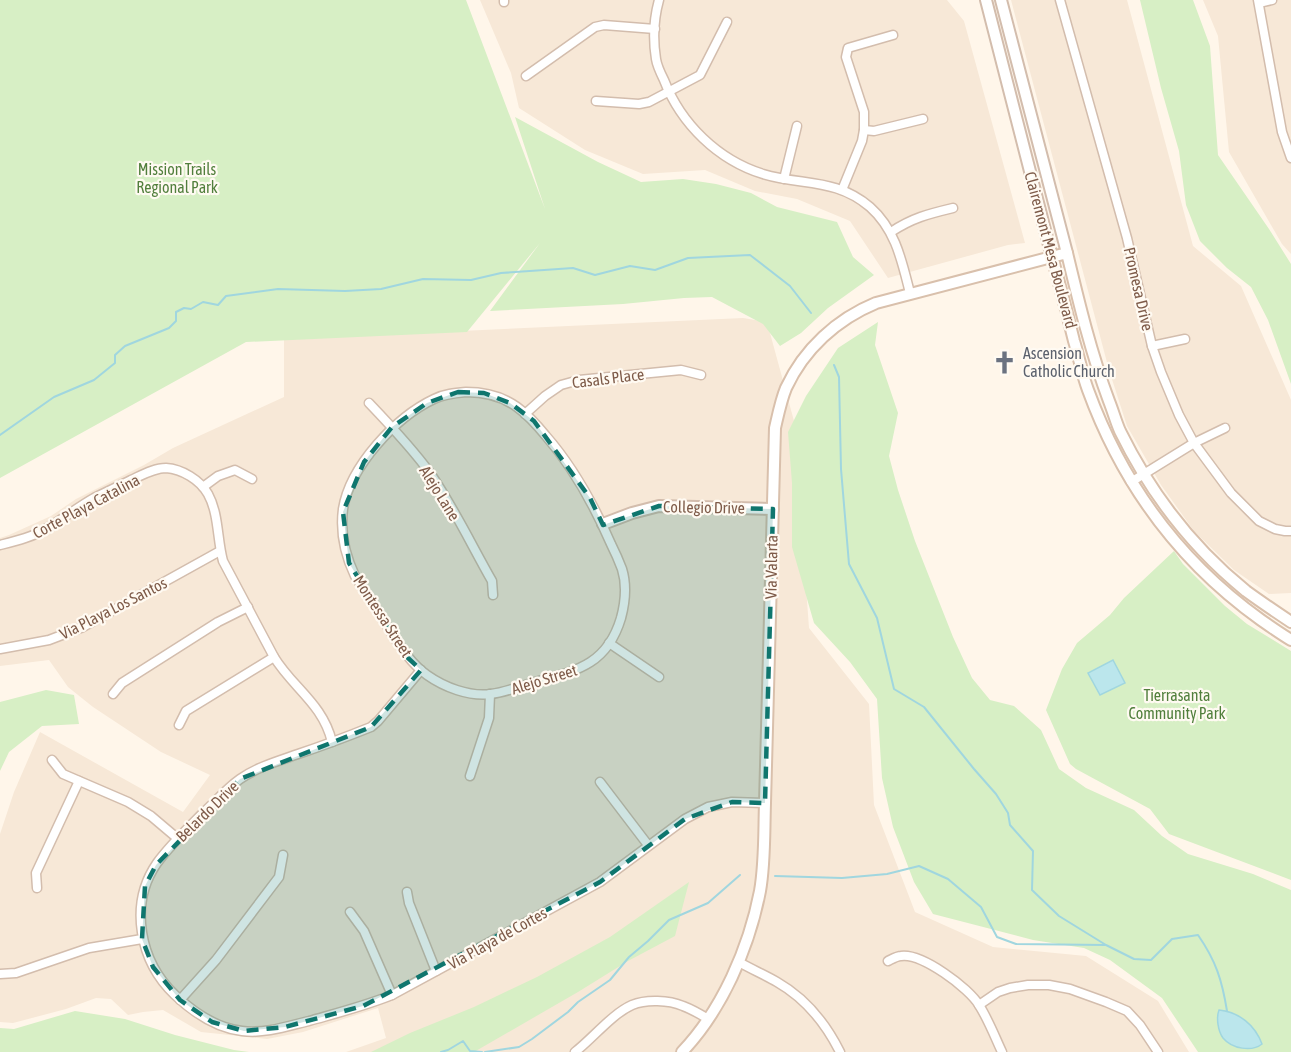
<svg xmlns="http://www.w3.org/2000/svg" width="1291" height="1052" font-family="'Asap Condensed',sans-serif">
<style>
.residential{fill:#f7e8d7}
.green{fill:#d7efc5}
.water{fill:#bbe6ec;stroke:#a0d6df;stroke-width:1.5}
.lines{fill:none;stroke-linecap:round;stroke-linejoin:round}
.stream{stroke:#a0d6df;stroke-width:2}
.minor-casing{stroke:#d3bdad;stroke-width:11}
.tertiary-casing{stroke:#d3bdad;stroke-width:14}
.secondary-casing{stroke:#d9c0ac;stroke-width:14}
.minor{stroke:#fff;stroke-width:8}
.tertiary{stroke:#fff;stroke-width:10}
.secondary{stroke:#fff;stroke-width:10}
.marked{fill:#0f766e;fill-opacity:0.2;stroke:#0f766e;stroke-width:4.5;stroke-dasharray:12 8;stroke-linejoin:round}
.labels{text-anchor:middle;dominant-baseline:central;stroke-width:4.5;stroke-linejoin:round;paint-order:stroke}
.park-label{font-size:16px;fill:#517f3c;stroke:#fffaf2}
.street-label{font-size:16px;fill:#7e5b49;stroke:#fffaf2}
.worship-label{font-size:16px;fill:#5b616d;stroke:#fffaf2;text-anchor:start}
</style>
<rect width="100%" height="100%" fill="#fff6ea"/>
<!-- residential -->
<g class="residential">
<path d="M480 0H947L964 21 1025 243 1008 245 888 278 850 221 797 199 755 191 705 170 643 174 585 150 519 108 511 73Z"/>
<path d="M1011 0H1127L1193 246 1241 286 1291 400V593L1269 594 1234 570 1194 531 1161 485 1127 426 1109 370Z"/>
<path d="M1203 0H1291V254L1282 244 1229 152 1218 36Z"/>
<path d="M743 318 767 322 794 421 809 628 869 704 874 805 915 912 993 947 1086 956 1158 1001 1189 1052H346L386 1038 378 1008 303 1032 267 1039 201 1032 163 1010 143 1012 128 1015 111 999 96 998 66 1009 13 1023 0 1022V834L14 792 40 732 183 812 210 775 161 752 93 707 68 687 49 660 0 666V538L9 535 51 516 76 499 144 465 173 448 284 397V339Z"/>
</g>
<!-- green -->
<g class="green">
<path d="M0 0H466L545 209 515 117 598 162 641 182 683 179 716 184 751 193 777 207 837 222 853 257 874 275 828 308 801 333 780 346 763 324 712 297 684 298 623 304 490 311 540 243 467 332 246 342 0 478Z"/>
<path d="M1140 0H1193L1210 46 1218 155 1269 229 1291 264V384L1268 320 1251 287 1227 268 1200 241 1186 205 1179 151 1161 88Z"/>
<path d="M878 322 875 345 898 413 889 456 898 490 915 541 953 637 972 678 990 700 1014 706 1041 730 1059 769 1086 788 1134 810 1162 836 1188 854 1253 874 1291 890V1052H1198L1162 998 1110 960 1084 948 1033 940 933 914 914 882 893 827 882 778 877 699 850 662 814 623 792 547V483L788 432 806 396 838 348Z"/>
<path d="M1174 551 1183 564 1225 606 1247 624 1291 651V880L1169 834 1150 809 1076 769 1070 764 1046 710 1062 669 1077 643 1110 615 1124 598Z"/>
<path d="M46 690 74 695 79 724 42 726 9 752 0 771V702Z"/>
<path d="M689 882 675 936 628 961 578 992 474 1052H371L410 1033 474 1007 537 977 610 937Z"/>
<path d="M75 1011 125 1019 175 1035 234 1050 249 1052H0V1028L14 1029Z"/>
</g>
<!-- water -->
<g class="water">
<path d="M1113 660 1125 683 1100 695 1088 673Z"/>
<path d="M1219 1010C1239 1012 1255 1025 1262 1044 1252 1052 1232 1049 1223 1038 1218 1031 1216 1018 1219 1010Z"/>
</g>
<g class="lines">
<!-- stream -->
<g class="stream">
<path d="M834 365 839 377 841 469 849 564 877 618 894 689 924 707 974 769 996 794 1008 813 1010 825 1033 851 1032 890 1059 916 1106 945 1134 959 1151 960 1172 939 1198 935C1216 961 1222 980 1227 1011"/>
<path d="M0 435 54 397 94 380 115 363V355L125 346 169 328 176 321V312L184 308 191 309 203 302 218 305 226 296 278 289 345 291 381 289 423 279 471 280 501 273 573 268 595 275 630 266 655 270 688 258 750 255 790 286 811 313"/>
<path d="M775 876 842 878 887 874 919 866 948 879 981 907 997 937 1016 944 1105 945"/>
<path d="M441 1052 448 1050 463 1041 470 1051 482 1052"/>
<path d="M485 1052 519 1047 532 1039 568 1012 578 1002 610 980 629 957 648 941 669 920 708 903 740 875"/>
</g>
<defs>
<g id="minor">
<path d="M504 0V2"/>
<path d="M659 0C654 18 653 40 656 59 657 66 661 74 664 80 681 124 718 160 763 174 803 186 836 178 870 207 896 230 902 262 910 293"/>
<path d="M1060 0 1127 238 1152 346 1161 372 1179 415 1194 443 1231 493 1259 521 1275 529 1285 531H1291"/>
<path d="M1258 0 1282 132 1291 158"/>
<path d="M1259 3 1272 0"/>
<path d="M526 76 595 27 604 25 655 29"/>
<path d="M596 101 639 104 649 102 700 75 727 22"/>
<path d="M864 130 874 131 923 119"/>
<path d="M784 179 797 126"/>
<path d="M842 190 862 141 864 130V112L846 57 848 48 893 35"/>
<path d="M891 232C912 218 928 214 953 208"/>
<path d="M1152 346 1185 339"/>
<path d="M466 392C484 392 502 396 517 407 528 415 537 425 546 436 574 468 594 505 611 544 615 552 619 561 622 569 627 585 625 603 621 618 607 665 576 671 535 682 521 686 506 692 491 694 469 697 444 687 427 675 409 662 399 644 387 626 377 609 366 593 355 576 345 555 340 532 343 509 350 466 396 417 434 399 444 394 455 393 466 392Z"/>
<path d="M369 403C390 425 412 448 430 473 453 506 472 546 492 581L493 595"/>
<path d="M525 414 545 396 561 385 579 380 681 370 701 375"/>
<path d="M1131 482 1194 443 1225 428"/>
<path d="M203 487 218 476 235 470 252 479"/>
<path d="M0 545C16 541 33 537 47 528 63 519 78 507 94 498 106 492 119 486 131 480 142 475 154 468 166 468 182 469 200 480 208 494 219 514 217 539 223 561L274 657C293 688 323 704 332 742"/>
<path d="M609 643 659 677"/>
<path d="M0 649 49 640 83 627 220 551"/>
<path d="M421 670 378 721 371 727C346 737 322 746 298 754 278 761 257 767 240 779 226 789 215 802 203 813 187 829 170 845 157 863 128 905 140 962 175 995 194 1013 216 1028 242 1031 265 1034 288 1026 309 1021 337 1013 365 1006 392 995L600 882 685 819 708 807 732 802 765 803"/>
<path d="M113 694 122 683 218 622 248 607"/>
<path d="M179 725 186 711 274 657"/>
<path d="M52 760 63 774 128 802 151 816 177 838"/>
<path d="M470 776 489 718 490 694"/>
<path d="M600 782 648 845"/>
<path d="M37 888 36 873 79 781"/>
<path d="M407 892 409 903 436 971"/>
<path d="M350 912 364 931 392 995"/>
<path d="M888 961C892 959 897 956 901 956 922 953 969 988 979 1005 988 1019 995 1037 1002 1052"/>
<path d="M739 962C751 969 765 975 777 982 805 998 826 1024 840 1052"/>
<path d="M0 974 16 973 89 948 142 939"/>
<path d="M180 1000 216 960 279 877 283 855"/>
<path d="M979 1005 998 992 1010 988 1028 985H1049L1070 989 1106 1002 1127 1011 1140 1025 1158 1052"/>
<path d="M575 1052C593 1038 612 1014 632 1005 646 999 669 1000 683 1006 691 1009 700 1014 708 1019"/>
</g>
<g id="tertiary">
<path d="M986 0 1052 257"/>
<path d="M1001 0 1067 253"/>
<path d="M603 524 632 513 659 506 773 509"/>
</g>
<g id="secondary">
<path d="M1052 257C1060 285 1067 313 1074 341 1079 357 1082 374 1088 390 1122 483 1180 562 1261 620 1271 627 1281 634 1291 640"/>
<path d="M682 1052C722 1010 749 948 760 891 765 863 764 833 765 803L775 428C778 415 781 400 786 388 804 349 837 319 876 303L1067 253C1079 303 1091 353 1109 401 1113 411 1116 422 1120 431 1150 492 1193 548 1246 591 1261 602 1276 612 1291 622"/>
</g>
</defs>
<!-- minor casing -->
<use href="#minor" class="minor-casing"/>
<!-- tertiary casing -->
<use href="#tertiary" class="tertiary-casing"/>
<!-- secondary casing -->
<use href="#secondary" class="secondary-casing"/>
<!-- minor -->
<use href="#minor" class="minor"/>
<!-- tertiary -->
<use href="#tertiary" class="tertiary"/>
<!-- secondary -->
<use href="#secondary" class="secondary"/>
</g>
<!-- marked area -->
<path class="marked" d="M458 392 484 393 510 403 534 421 590 498 603 525 659 506 773 509 765 803 732 802 685 819 600 882 363 1006 285 1027 244 1031 212 1022 180 1000 153 967 142 939 145 886 156 865 240 779 371 727 421 670 408 658 349 563 343 512 364 462 392 427 427 403Z"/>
<!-- icons -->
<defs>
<symbol id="church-bare" viewBox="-9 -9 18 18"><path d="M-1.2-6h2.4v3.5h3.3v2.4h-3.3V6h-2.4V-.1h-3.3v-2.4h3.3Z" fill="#6b7280" stroke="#fffaf2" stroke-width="2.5" paint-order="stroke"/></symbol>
</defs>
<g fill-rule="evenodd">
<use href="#church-bare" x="988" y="346" width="33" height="33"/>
</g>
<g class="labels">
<!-- park labels -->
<g class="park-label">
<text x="177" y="169">Mission Trails<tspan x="177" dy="18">Regional Park</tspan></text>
<text x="1177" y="695">Tierrasanta<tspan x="1177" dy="18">Community Park</tspan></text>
</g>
<!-- street labels -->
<g class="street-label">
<text transform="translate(1051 250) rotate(75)">Clairemont Mesa Boulevard</text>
<text transform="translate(1139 289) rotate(77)">Promesa Drive</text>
<text transform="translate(608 378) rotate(-7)">Casals Place</text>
<text transform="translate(440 493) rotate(58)">Alejo Lane</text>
<text transform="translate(86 506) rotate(-28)">Corte Playa Catalina</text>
<text transform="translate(704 507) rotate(1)">Collegio Drive</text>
<text transform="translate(771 567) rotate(-89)">Via Valarta</text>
<text transform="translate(113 608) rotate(-27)">Via Playa Los Santos</text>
<text transform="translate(383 616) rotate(57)">Montessa Street</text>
<text transform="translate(544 679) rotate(-17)">Alejo Street</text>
<text transform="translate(207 811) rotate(-44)">Belardo Drive</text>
<text transform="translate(497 938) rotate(-29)">Via Playa de Cortes</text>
</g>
<!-- worship labels -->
<g class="worship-label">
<text x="1023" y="353">Ascension<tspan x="1023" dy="18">Catholic Church</tspan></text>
</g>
</g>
</svg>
